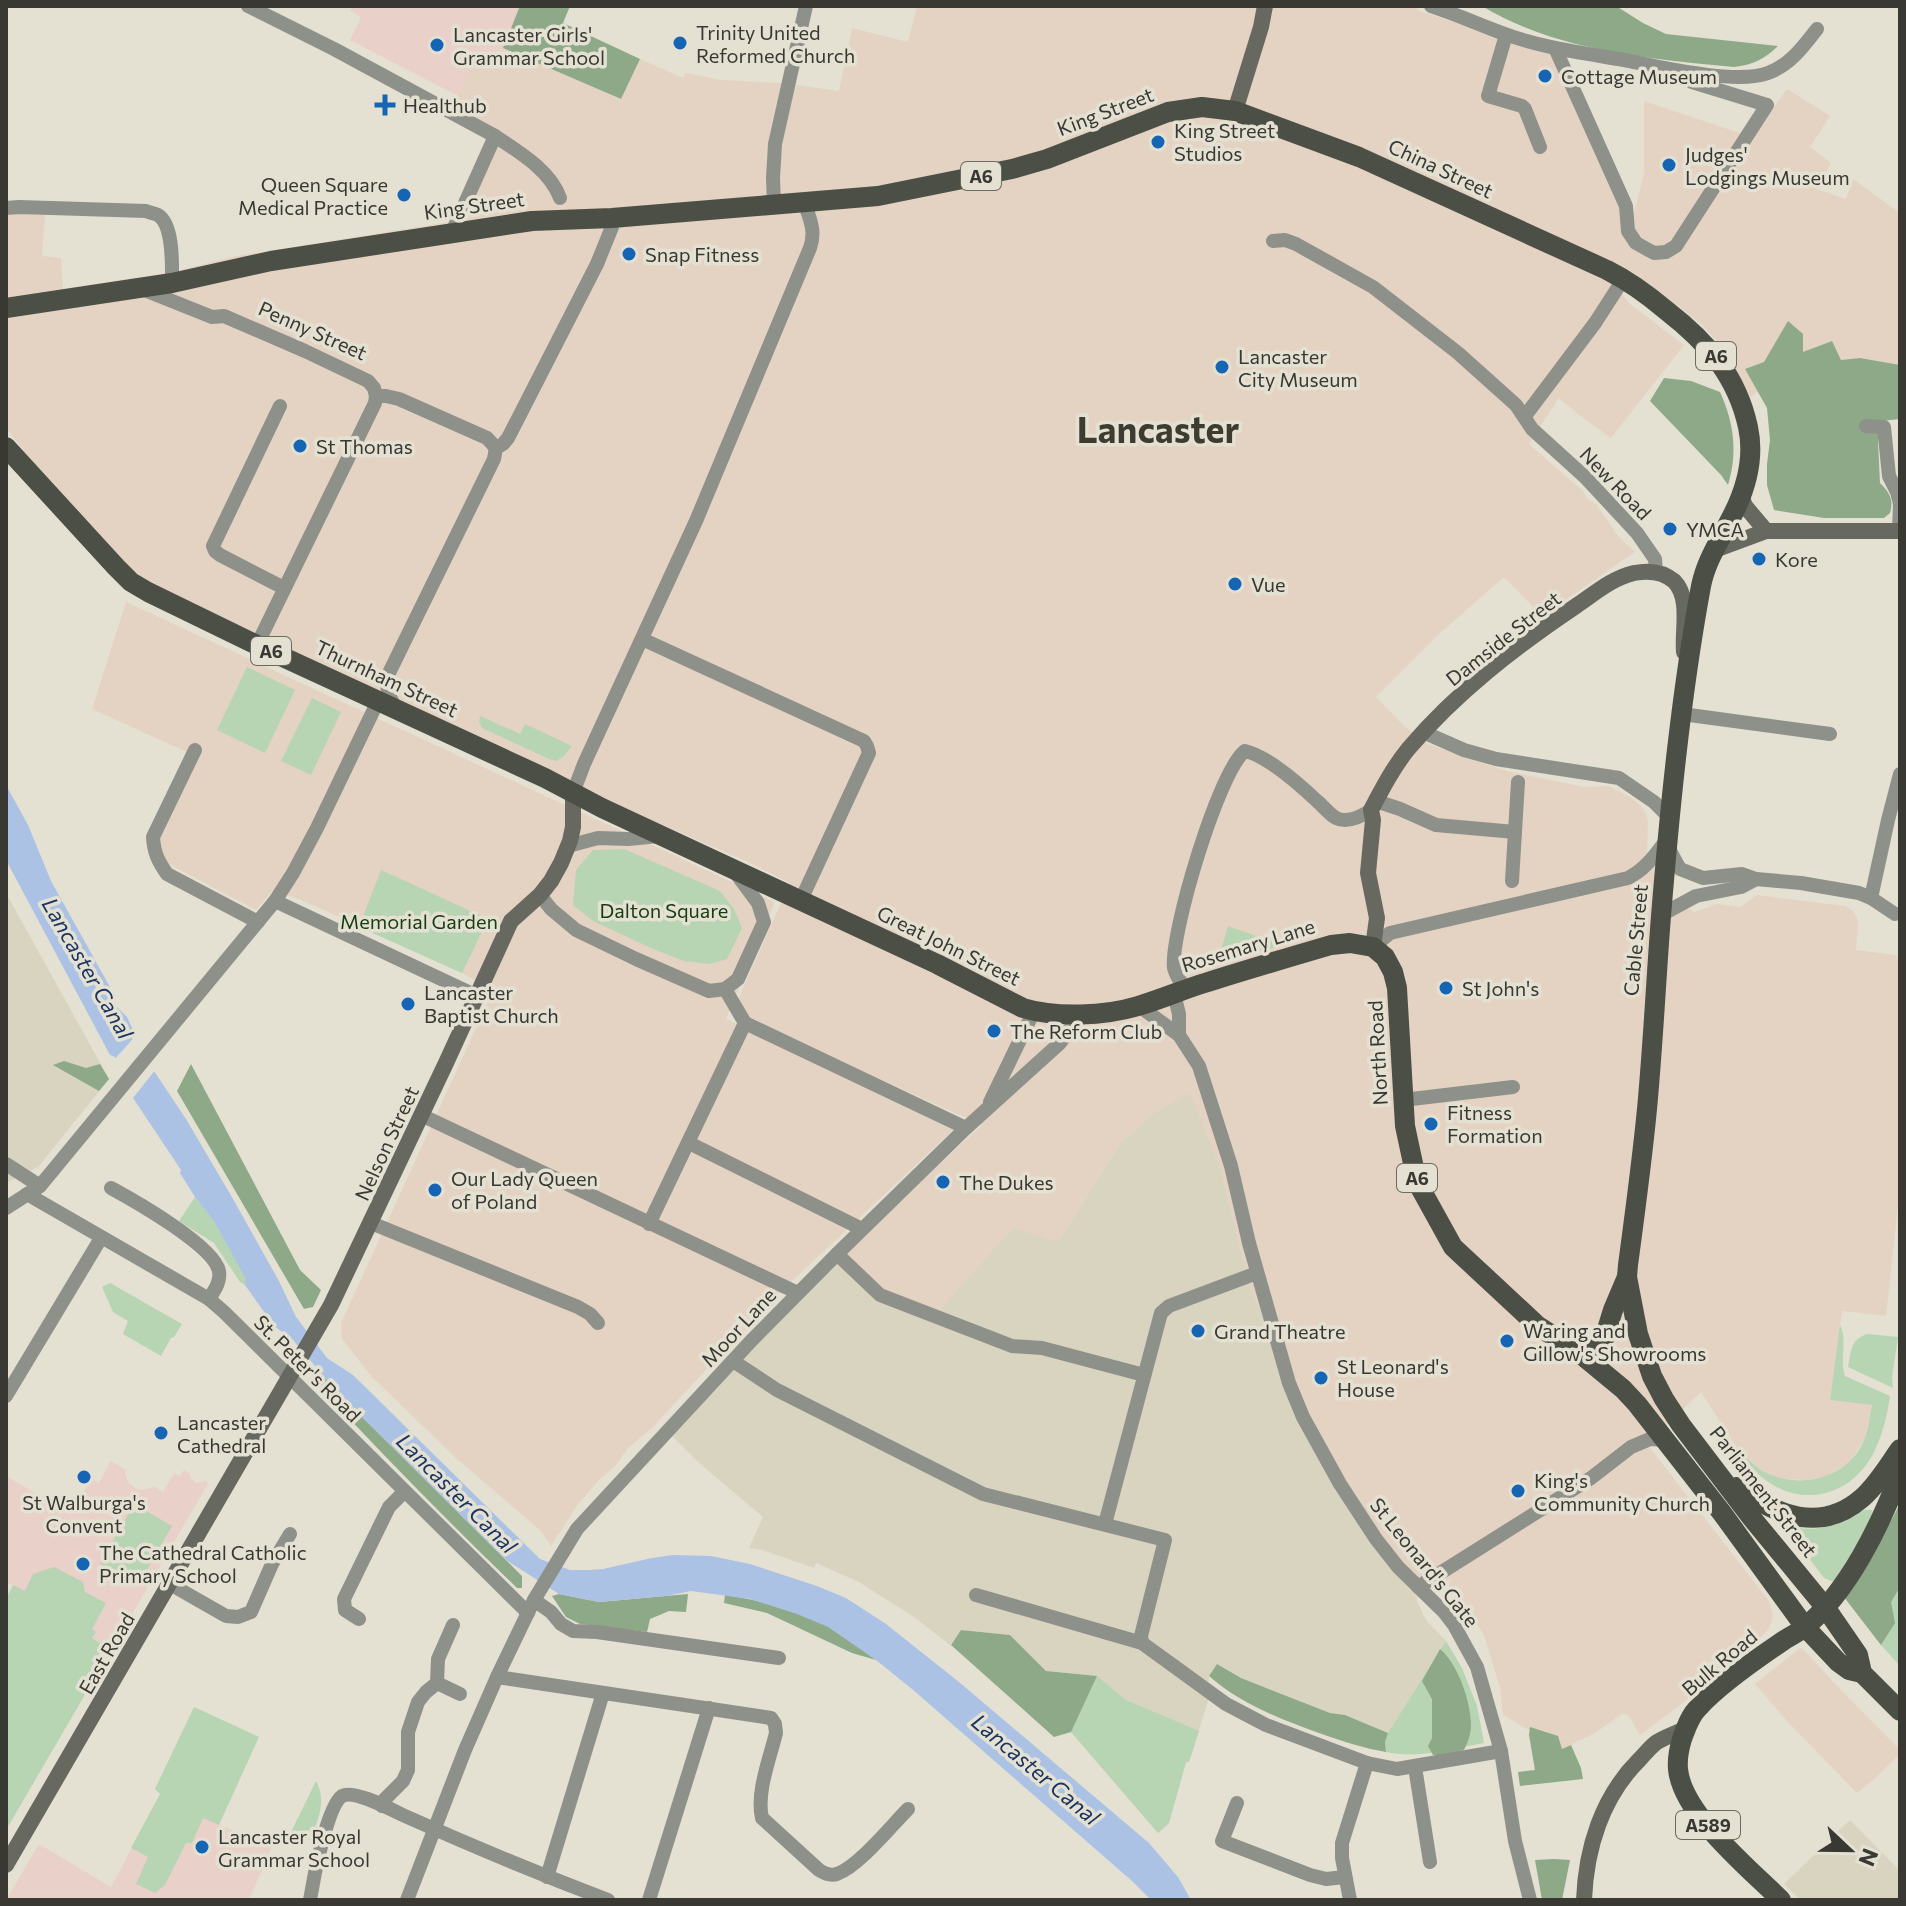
<svg xmlns="http://www.w3.org/2000/svg" width="1906" height="1906" font-family="Commissioner,sans-serif">
<style>
.commercial{fill:#e4d3c2}
.built{fill:#d9d4bf}
.education{fill:#e9d0c9}
.green{fill:#b7d4b3}
.forest{fill:#8da988}
.water{fill:#acc2e5}
.pier{fill:#e4e1d3}
.lines{fill:none;stroke-linecap:round;stroke-linejoin:round}
.street{stroke:#8e908a;stroke-width:14}
.secondary{stroke:#676961;stroke-width:16}
.primary{stroke:#4b4f45;stroke-width:20}
.poi-dot{fill:#1565b4;stroke:#e4e1d3;stroke-width:3}
.labels{text-anchor:middle;dominant-baseline:central;stroke-width:7;stroke-linejoin:round;paint-order:stroke}
.shield{fill:#e4e1d3;stroke:#6c6b62;stroke-width:2}
.shield-label{font-size:18px;font-weight:bold;fill:#393832}
.poi-label{font-size:20px;fill:#393832;stroke:#e4e1d3;text-anchor:start}
.street-label{font-size:20px;fill:#393832;stroke:#e4e1d3}
.park-label{font-size:20px;fill:#153d10;stroke:#e4e1d3}
.water-label{font-size:22px;font-style:italic;fill:#1b3562;stroke:#e4e1d3}
.town-label{font-size:36px;font-weight:bold;fill:#3e3c31;stroke:#e4e1d3}
</style>
<rect width="100%" height="100%" fill="#e4e1d3"/>
<!-- commercial -->
<g class="commercial">
<path d="M917 6H1417V10L1551 54 1634 213 1644 173V101L1752 137 1787 89 1830 116 1810 147 1831 163 1817 189 1846 199 1853 179 1900 213V365L1860 358 1841 360 1831 341 1802 353 1751 397 1726 352 1703 326 1680 307 1607 263 1609 278 1630 304 1684 345 1611 438 1583 418 1559 398 1529 444 1584 492 1586 498 1597 505 1618 536 1635 552 1542 616 1504 577 1439 634 1376 697 1405 727 1428 744 1503 770 1584 787 1608 786 1628 796 1638 803 1644 810 1648 821 1647 852 1657 873 1655 892 1695 912 1717 904 1740 907 1757 895 1845 906 1853 911 1857 918 1858 925 1856 950 1896 955 1900 964V1127L1898 1166 1900 1187 1886 1316 1842 1311 1830 1400 1872 1405 1866 1437 1849 1463 1825 1477 1806 1480 1785 1479 1771 1476 1757 1467 1739 1451 1701 1392 1647 1444 1769 1601 1773 1616 1769 1629 1762 1636 1713 1675 1692 1696 1640 1735 1628 1715 1622 1714 1595 1733 1562 1749 1503 1715 1500 1688 1484 1635 1466 1608 1449 1587 1450 1579 1416 1599 1354 1515 1249 1285 1222 1173 1148 1117 1120 1144 1058 1242 937 1313 883 1291 842 1254 982 1125 732 1013 790 883 748 862 647 818 143 582 44 477 6 428V212L45 214 42 256 61 258 63 289 173 272 236 256 449 222 486 139 446 118 475 56 504 67 511 51 620 99 640 59 683 78 686 73 722 80 783 83 839 91 852 28 908 42Z"/>
<path d="M126 602 775 902 726 1019 953 1130 774 1298 764 1312 714 1361 652 1428 628 1448 616 1465 599 1480 578 1504 551 1546 540 1530 457 1459 372 1377 342 1339 341 1323 493 991 462 973 306 902 273 890 256 910 165 862 159 837 198 757 92 709Z"/>
<path d="M1800 1648 1803 1649 1841 1690 1900 1750V1754L1872 1781 1857 1793 1787 1721 1755 1684Z"/>
</g>
<!-- built -->
<g class="built">
<path d="M6 893 109 1079 38 1167 6 1183Z"/>
<path d="M1190 1093 1222 1173 1249 1285 1354 1515 1416 1599 1426 1620 1446 1641 1388 1733 1345 1715 1330 1713 1241 1678 1217 1664 1209 1676 1208 1701 1189 1762H1186L1169 1823 1158 1833 1071 1732 1096 1676 1046 1671 1010 1635 961 1630 950 1645 914 1617 859 1582 816 1563 814 1568 762 1550 749 1548 763 1517 699 1463 672 1436 842 1254 883 1291 937 1313 1013 1228 1058 1242 1120 1144 1148 1117Z"/>
<path d="M1850 1820 1900 1871V1900H1800L1784 1884Z"/>
</g>
<!-- education -->
<g class="education">
<path d="M353 6H529L504 67 475 56 458 96 350 40 361 17 350 11Z"/>
<path d="M111 1461 126 1470 125 1473 129 1484 139 1490 152 1488 153 1486 163 1492 174 1473 180 1476 184 1470 190 1474 191 1479 197 1483 206 1481 208 1484 111 1650 92 1638 95 1632 6 1582V1476L71 1514 91 1479 99 1483Z"/>
<path d="M161 1793 206 1819 272 1847 249 1900H6L39 1844 111 1887Z"/>
</g>
<!-- green -->
<g class="green">
<path d="M247 667 295 690 265 753 217 730Z"/>
<path d="M312 698 341 712 311 775 281 761Z"/>
<path d="M480 716 520 734 525 724 572 746 563 757 556 761 549 759 482 728 479 722Z"/>
<path d="M624 849 720 891 734 909 742 928 727 959 709 964 684 961 651 948 593 921 573 905 576 870 593 850Z"/>
<path d="M381 870 488 919 462 973 359 927Z"/>
<path d="M1228 926 1256 936 1273 937 1276 947 1235 959 1218 961Z"/>
<path d="M195 1197 215 1223 247 1279 245 1285 240 1282 214 1243 179 1221Z"/>
<path d="M110 1283 182 1324 174 1337 171 1338 161 1356 123 1334 128 1321 113 1312 102 1287Z"/>
<path d="M1840 1325C1848 1341 1839 1359 1845 1376L1890 1396C1887 1417 1882 1437 1872 1456 1845 1502 1792 1508 1755 1471 1749 1465 1744 1457 1739 1451 1750 1461 1760 1472 1774 1476 1810 1489 1854 1473 1866 1435 1869 1426 1870 1414 1872 1405L1830 1400Z"/>
<path d="M1868 1334 1898 1337 1892 1377 1893 1388 1848 1367C1851 1351 1851 1338 1868 1334Z"/>
<path d="M134 1504 172 1526 138 1586 100 1564Z"/>
<path d="M1900 1504V1666L1881 1645 1844 1597 1868 1564Z"/>
<path d="M1864 1510H1872L1874 1515 1834 1582 1824 1578 1795 1540 1796 1528C1821 1531 1844 1525 1864 1510Z"/>
<path d="M54 1567 83 1582 85 1592 106 1603 92 1629 96 1632 92 1638 111 1650 6 1830V1599L13 1585 25 1591 33 1574Z"/>
<path d="M1446 1641 1462 1668 1477 1706 1484 1743C1451 1749 1419 1759 1386 1752L1385 1742 1388 1733Z"/>
<path d="M1097 1676 1126 1700 1199 1731 1189 1762H1186L1169 1823 1158 1833 1071 1732Z"/>
<path d="M194 1707 259 1737 219 1825 203 1818 192 1843H186L165 1885 155 1893 136 1884 148 1857 131 1848 160 1794 155 1789Z"/>
<path d="M316 1781C327 1801 318 1820 310 1840L291 1832Z"/>
</g>
<!-- forest -->
<g class="forest">
<path d="M520 6H570L563 23 640 59 621 99 503 48Z"/>
<path d="M1482 6H1616L1643 23 1666 34 1778 46C1765 59 1752 65 1734 67 1650 59 1556 51 1482 6Z"/>
<path d="M1788 321 1803 334V352L1832 341 1841 360 1860 358 1900 365V419L1881 421 1878 442 1880 483C1889 492 1894 499 1890 513L1884 518H1824L1774 510 1767 485V464L1770 440 1767 408 1745 369 1764 362Z"/>
<path d="M1664 378 1691 381 1720 392C1734 423 1738 453 1728 485L1721 475 1650 401Z"/>
<path d="M64 1061 86 1068 100 1064 109 1079 99 1091 53 1065Z"/>
<path d="M191 1064 300 1270 321 1290 313 1307 304 1309 177 1091Z"/>
<path d="M321 1373 338 1393 522 1576V1588H517C448 1522 382 1453 317 1385L313 1376Z"/>
<path d="M1900 1504V1587L1891 1602 1895 1623 1881 1645 1844 1597 1868 1564Z"/>
<path d="M559 1594 599 1602 688 1594 686 1612 669 1611 650 1619 647 1632 580 1624 566 1617 552 1596Z"/>
<path d="M725 1595C759 1600 798 1610 829 1627 845 1636 861 1649 876 1660L852 1653 767 1613 724 1603Z"/>
<path d="M961 1630 1010 1635 1046 1671 1097 1676 1071 1732 1054 1737 951 1645Z"/>
<path d="M1440 1649C1458 1664 1471 1702 1471 1725 1471 1734 1468 1742 1464 1750L1445 1755H1433L1428 1746 1432 1738V1699L1422 1681Z"/>
<path d="M1217 1664 1241 1678 1330 1713 1345 1715 1388 1733 1385 1742 1386 1752C1362 1748 1342 1741 1319 1733 1280 1719 1241 1704 1209 1676Z"/>
<path d="M1530 1727 1558 1736 1562 1749 1571 1745 1581 1768 1583 1779 1520 1786 1518 1772 1535 1770 1529 1735Z"/>
<path d="M1554 1859 1570 1860 1562 1900H1542L1535 1860Z"/>
</g>
<!-- water -->
<path class="water" d="M6 785 28 825 51 881 115 996 114 1004 127 1017 135 1034 132 1038 186 1119 233 1199 279 1281 296 1317 327 1358 353 1375 540 1559 570 1570H589L603 1569 652 1558 673 1555 711 1556 750 1564 817 1586 846 1598 886 1624 959 1682 1149 1843 1178 1877 1191 1900H1151L1132 1881 912 1689 876 1660 828 1627 797 1614 750 1599 691 1591 666 1596 599 1602 559 1594 506 1560 338 1393 293 1340 274 1326 245 1285 246 1279 215 1223 195 1197 180 1173 181 1170 133 1098V1090L115 1057 110 1055 6 860Z"/>
<!-- pier -->
<path class="pier" d="M138 1033 137 1038 156 1069 133 1098 114 1060Z"/>
<g class="lines">
<!-- street -->
<g class="street">
<path d="M248 6 334 49 495 136C519 152 550 170 560 198"/>
<path d="M1431 6C1456 14 1480 25 1505 34 1543 48 1584 53 1624 60 1660 67 1736 85 1768 73 1790 65 1803 47 1817 29"/>
<path d="M1506 35 1488 96 1522 106 1525 109 1540 147"/>
<path d="M1555 48 1626 206 1628 231 1636 243 1654 253 1666 252 1676 246 1767 105 1692 82 1664 68"/>
<path d="M774 205 773 178 775 144 806 6"/>
<path d="M6 208 19 207 146 211C148 212 156 214 158 215 174 225 172 266 172 283"/>
<path d="M452 232 495 136"/>
<path d="M1273 241 1285 240 1296 244 1373 287 1458 353 1516 405 1532 429 1585 477 1637 533 1655 559 1656 572"/>
<path d="M142 289 212 317 224 316 305 351 368 381 374 388 376 396"/>
<path d="M376 396H386L399 399 487 438 496 448"/>
<path d="M280 406 213 546 215 551 220 555 284 588"/>
<path d="M1525 416 1595 323 1624 278"/>
<path d="M1866 426 1884 427 1889 476 1897 492 1900 504 1899 531"/>
<path d="M496 448 503 444 508 438 597 264 612 227V218"/>
<path d="M642 639 864 741 867 746 869 753 801 900"/>
<path d="M257 645 375 403 376 396"/>
<path d="M396 709C390 698 386 689 387 677L494 459 496 448"/>
<path d="M1682 714 1830 734"/>
<path d="M1423 732 1464 750 1496 759 1619 778 1654 802 1670 818"/>
<path d="M195 750 153 837C154 853 158 861 167 874L258 922"/>
<path d="M573 793 584 764 696 521 810 248C816 231 810 219 804 202"/>
<path d="M1376 801 1400 809 1436 825 1515 832"/>
<path d="M568 846 598 838 628 839 659 836"/>
<path d="M1668 847 1680 869 1703 878 1742 874 1756 879 1801 883 1859 893 1871 898 1895 914"/>
<path d="M1512 881 1518 782"/>
<path d="M540 895 551 909 576 930 636 959 709 991 725 989 738 979 764 922 758 903 735 872"/>
<path d="M1871 898 1888 820 1900 774"/>
<path d="M275 901 477 996"/>
<path d="M1661 915 1696 896 1741 887 1756 879"/>
<path d="M1373 947 1390 933 1628 878C1646 869 1655 855 1667 839"/>
<path d="M725 989 745 1023"/>
<path d="M1186 989C1181 983 1176 976 1174 968 1170 934 1219 770 1245 751 1267 756 1300 785 1317 801 1323 806 1329 814 1336 818 1348 824 1362 816 1371 810"/>
<path d="M1174 994 1179 1014V1035"/>
<path d="M1139 1006 1179 1035 1199 1066 1231 1166 1249 1243 1289 1383 1303 1417 1340 1484 1376 1539 1398 1567 1444 1612 1454 1625 1477 1667 1501 1751 1515 1841 1530 1900"/>
<path d="M745 1023 966 1128"/>
<path d="M1403 1100 1513 1087"/>
<path d="M990 1102 1034 1011"/>
<path d="M421 1115 798 1293"/>
<path d="M689 1143 862 1229"/>
<path d="M6 1164 40 1186"/>
<path d="M111 1188C135 1201 214 1246 219 1271 221 1282 214 1291 209 1299"/>
<path d="M27 1194 209 1299 224 1312 528 1613"/>
<path d="M6 1208 40 1186 275 901 293 873 317 828 378 701"/>
<path d="M371 1223 578 1307 590 1314 598 1323"/>
<path d="M649 1224 745 1023"/>
<path d="M837 1254 880 1295 1012 1346 1042 1348 1144 1375"/>
<path d="M733 1361 777 1390 983 1494 1165 1540 1141 1636 1142 1643"/>
<path d="M6 1396 101 1238"/>
<path d="M1105 1524 1161 1313 1169 1306 1257 1273"/>
<path d="M170 1584 226 1616 238 1617 251 1612 272 1564 290 1534"/>
<path d="M1418 1587 1591 1478 1631 1447 1650 1439 1666 1440"/>
<path d="M976 1595 1142 1643 1226 1704 1266 1725 1367 1763 1397 1769 1501 1751"/>
<path d="M534 1600 551 1612 561 1624 573 1631 597 1632 779 1658"/>
<path d="M359 1619 345 1610 344 1599 389 1507 404 1492"/>
<path d="M497 1677 771 1718 775 1724 776 1733C770 1758 756 1793 762 1818L819 1870C825 1874 830 1876 837 1874 859 1866 891 1826 908 1809"/>
<path d="M437 1683 460 1694"/>
<path d="M1415 1767 1430 1862"/>
<path d="M1237 1803 1222 1841 1310 1875 1326 1879 1345 1877"/>
<path d="M382 1806 385 1799 403 1781 408 1770V1732L418 1702 426 1692 437 1683 438 1659 453 1625"/>
<path d="M547 1877 603 1693"/>
<path d="M310 1900C313 1881 327 1806 342 1796 354 1789 392 1810 405 1816 472 1846 539 1874 608 1900"/>
<path d="M407 1900 465 1750 497 1677 534 1600 577 1529 751 1341 837 1254 966 1128 1060 1043 1081 1013"/>
<path d="M649 1900 709 1708"/>
<path d="M1350 1900 1342 1858V1843L1367 1763"/>
</g>
<!-- secondary -->
<g class="secondary">
<path d="M1235 111 1261 27 1265 6"/>
<path d="M1741 495 1745 506 1766 531"/>
<path d="M1712 551 1766 531H1900"/>
<path d="M1373 947 1377 918 1368 873 1373 820 1371 810C1382 789 1394 766 1409 748 1457 692 1515 647 1576 606 1594 594 1612 578 1634 573 1649 570 1662 571 1674 581 1691 598 1682 630 1684 652"/>
<path d="M6 1865 331 1305 446 1063 511 921 540 895 551 881 561 863 570 841 573 827V793"/>
<path d="M1584 1900C1586 1848 1602 1797 1639 1760 1645 1754 1650 1747 1657 1742 1665 1737 1676 1733 1685 1729"/>
</g>
<!-- primary -->
<g class="primary">
<path d="M6 308 172 283 271 261 532 221 612 218 878 196 1012 169 1047 159 1168 112 1202 107 1235 111 1359 157 1607 270C1629 281 1648 295 1667 311 1707 342 1737 376 1748 427 1755 459 1745 492 1730 520 1719 542 1706 561 1701 586 1681 695 1670 806 1661 916 1656 980 1653 1045 1647 1109 1642 1161 1635 1213 1628 1265L1627 1277 1638 1334 1652 1376 1664 1399 1681 1425 1751 1517 1825 1607 1858 1655 1862 1673 1900 1711"/>
<path d="M6 447 116 567 131 582 148 592 257 645 545 778 602 808 937 964 1023 1008C1056 1018 1105 1016 1138 1006 1162 999 1184 989 1208 982 1249 969 1290 957 1331 945L1350 943 1373 947 1385 957 1393 972 1397 988 1405 1126 1417 1182 1453 1247 1538 1326 1577 1351 1623 1389 1637 1404 1722 1513 1805 1627 1838 1662 1849 1670 1862 1673"/>
<path d="M1577 1351 1595 1350 1604 1339 1613 1310 1627 1277"/>
<path d="M1737 1487C1775 1515 1821 1534 1862 1498 1877 1485 1888 1466 1900 1449"/>
<path d="M1781 1900C1750 1869 1682 1814 1678 1769 1677 1758 1679 1749 1682 1739 1686 1728 1690 1715 1699 1707 1719 1685 1755 1660 1780 1643 1788 1637 1798 1633 1805 1627 1848 1592 1881 1524 1900 1473"/>
</g>
</g>
<!-- markers -->
<g class="poi-dot">
<circle cx="680" cy="43" r="8"/>
<circle cx="437" cy="45" r="8"/>
<circle cx="1545" cy="76" r="8"/>
<path d="M381 93h8v8h8v8h-8v8h-8v-8h-8v-8h8z"/>
<circle cx="1158" cy="142" r="8"/>
<circle cx="1669" cy="165" r="8"/>
<circle cx="404" cy="195" r="8"/>
<circle cx="629" cy="254" r="8"/>
<circle cx="1222" cy="367" r="8"/>
<circle cx="300" cy="446" r="8"/>
<circle cx="1670" cy="529" r="8"/>
<circle cx="1759" cy="559" r="8"/>
<circle cx="1235" cy="584" r="8"/>
<circle cx="1446" cy="988" r="8"/>
<circle cx="408" cy="1004" r="8"/>
<circle cx="994" cy="1031" r="8"/>
<circle cx="1431" cy="1124" r="8"/>
<circle cx="943" cy="1182" r="8"/>
<circle cx="435" cy="1190" r="8"/>
<circle cx="1198" cy="1331" r="8"/>
<circle cx="1507" cy="1341" r="8"/>
<circle cx="1321" cy="1378" r="8"/>
<circle cx="161" cy="1433" r="8"/>
<circle cx="84" cy="1477" r="8"/>
<circle cx="1518" cy="1491" r="8"/>
<circle cx="83" cy="1564" r="8"/>
<circle cx="202" cy="1847" r="8"/>
</g>
<g class="labels">
<!-- shield labels -->
<g class="shield">
<rect x="961" y="162" width="40" height="28" rx="6"/>
<rect x="1696" y="342" width="40" height="28" rx="6"/>
<rect x="251" y="637" width="40" height="28" rx="6"/>
<rect x="1397" y="1164" width="40" height="28" rx="6"/>
<rect x="1676" y="1811" width="64" height="28" rx="6"/>
</g>
<g class="shield-label">
<text x="981" y="176">A6</text>
<text x="1716" y="356">A6</text>
<text x="271" y="651">A6</text>
<text x="1417" y="1178">A6</text>
<text x="1708" y="1825">A589</text>
</g>
<!-- poi labels -->
<g class="poi-label">
<text x="696" y="32">Trinity United<tspan x="696" dy="23">Reformed Church</tspan></text>
<text x="453" y="34">Lancaster Girls'<tspan x="453" dy="23">Grammar School</tspan></text>
<text x="1561" y="76">Cottage Museum</text>
<text x="403" y="105">Healthub</text>
<text x="1174" y="130">King Street<tspan x="1174" dy="23">Studios</tspan></text>
<text x="1685" y="154">Judges'<tspan x="1685" dy="23">Lodgings Museum</tspan></text>
<text x="388" y="184" text-anchor="end">Queen Square<tspan x="388" dy="23">Medical Practice</tspan></text>
<text x="645" y="254">Snap Fitness</text>
<text x="1238" y="356">Lancaster<tspan x="1238" dy="23">City Museum</tspan></text>
<text x="316" y="446">St Thomas</text>
<text x="1686" y="529">YMCA</text>
<text x="1775" y="559">Kore</text>
<text x="1251" y="584">Vue</text>
<text x="1462" y="988">St John's</text>
<text x="424" y="992">Lancaster<tspan x="424" dy="23">Baptist Church</tspan></text>
<text x="1010" y="1031">The Reform Club</text>
<text x="1447" y="1112">Fitness<tspan x="1447" dy="23">Formation</tspan></text>
<text x="451" y="1178">Our Lady Queen<tspan x="451" dy="23">of Poland</tspan></text>
<text x="959" y="1182">The Dukes</text>
<text x="1523" y="1330">Waring and<tspan x="1523" dy="23">Gillow's Showrooms</tspan></text>
<text x="1214" y="1331">Grand Theatre</text>
<text x="1337" y="1366">St Leonard's<tspan x="1337" dy="23">House</tspan></text>
<text x="177" y="1422">Lancaster<tspan x="177" dy="23">Cathedral</tspan></text>
<text x="1534" y="1480">King's<tspan x="1534" dy="23">Community Church</tspan></text>
<text x="84" y="1502" text-anchor="middle">St Walburga's<tspan x="84" dy="23">Convent</tspan></text>
<text x="99" y="1552">The Cathedral Catholic<tspan x="99" dy="23">Primary School</tspan></text>
<text x="218" y="1836">Lancaster Royal<tspan x="218" dy="23">Grammar School</tspan></text>
</g>
<!-- street labels -->
<g class="street-label">
<text transform="translate(1105 111) rotate(-21)">King Street</text>
<text transform="translate(1441 168) rotate(25)">China Street</text>
<text transform="translate(474 205) rotate(-8)">King Street</text>
<text transform="translate(313 330) rotate(24)">Penny Street</text>
<text transform="translate(1616 483) rotate(46)">New Road</text>
<text transform="translate(1503 638) rotate(-38)">Damside Street</text>
<text transform="translate(387 678) rotate(25)">Thurnham Street</text>
<text transform="translate(1635 940) rotate(-85)">Cable Street</text>
<text transform="translate(949 945) rotate(26)">Great John Street</text>
<text transform="translate(1248 945) rotate(-17)">Rosemary Lane</text>
<text transform="translate(1377 1053) rotate(-93)">North Road</text>
<text transform="translate(386 1143) rotate(-65)">Nelson Street</text>
<text transform="translate(738 1327) rotate(-47)">Moor Lane</text>
<text transform="translate(308 1368) rotate(45)">St. Peter's Road</text>
<text transform="translate(1764 1491) rotate(52)">Parliament Street</text>
<text transform="translate(1425 1562) rotate(51)">St Leonard's Gate</text>
<text transform="translate(106 1653) rotate(-60)">East Road</text>
<text transform="translate(1719 1662) rotate(-40)">Bulk Road</text>
</g>
<!-- park labels -->
<g class="park-label">
<text x="664" y="910">Dalton Square</text>
<text x="419" y="921">Memorial Garden</text>
</g>
<!-- water labels -->
<g class="water-label">
<text transform="translate(88 968) rotate(60)">Lancaster Canal</text>
<text transform="translate(457 1493) rotate(45)">Lancaster Canal</text>
<text transform="translate(1036 1769) rotate(40)">Lancaster Canal</text>
</g>
<!-- town labels -->
<g class="town-label">
<text x="1158" y="428">Lancaster</text>
</g>
</g>
<!-- border -->
<rect width="1906" height="1906" fill="none" stroke="#393832" stroke-width="16"/>
<!-- north arrow -->
<g transform="translate(1850 1850) rotate(112)" stroke="#e4e1d3" stroke-width="6" paint-order="stroke">
<path d="M0-6L14 30L0 20L-14 30Z" fill="#393832"/>
<text y="-12" font-size="22" font-weight="bold" text-anchor="middle" fill="#393832">N</text>
</g>
</svg>
